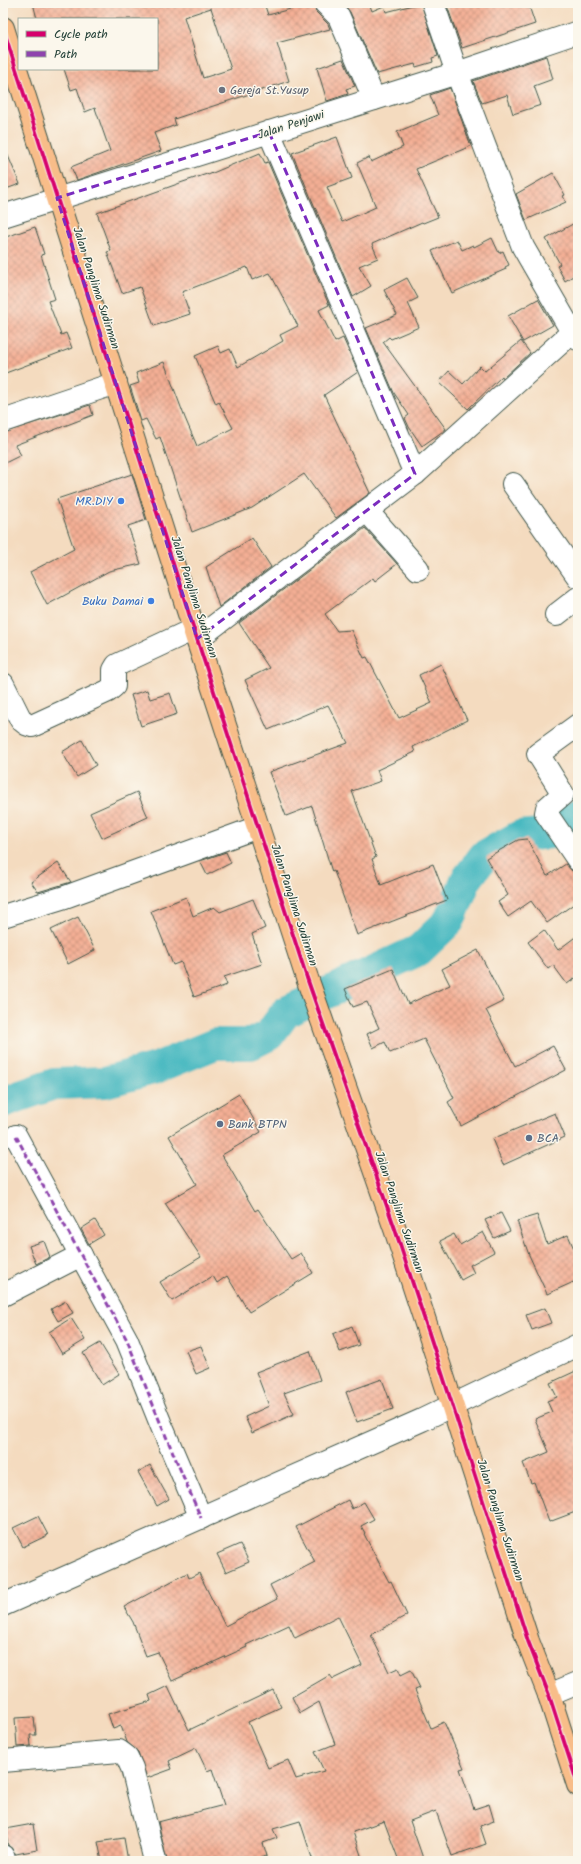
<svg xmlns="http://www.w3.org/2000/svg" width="581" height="1864" font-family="Kalam,sans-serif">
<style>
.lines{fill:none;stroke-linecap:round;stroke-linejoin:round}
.river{stroke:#4ab9c1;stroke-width:32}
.building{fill:url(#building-cross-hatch);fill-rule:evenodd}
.minor-casing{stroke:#3f5549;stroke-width:24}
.major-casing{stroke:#3f5549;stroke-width:24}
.minor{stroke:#fff;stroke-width:22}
.major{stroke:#f8bd89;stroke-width:22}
.quiet{stroke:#8e44ad;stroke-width:3;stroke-dasharray:6 3;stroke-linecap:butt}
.cycleway-casing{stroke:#fbf7ec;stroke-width:6}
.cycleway{stroke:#d6006c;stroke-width:4}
.marked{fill:none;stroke:#7b2cbf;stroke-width:3;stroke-dasharray:8 5;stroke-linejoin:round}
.worship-dot{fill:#6b7280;stroke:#fbf7ec;stroke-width:1.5}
.shop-dot{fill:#3f7fe0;stroke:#fbf7ec;stroke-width:1.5}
.service-dot{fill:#5c6f8a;stroke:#fbf7ec;stroke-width:1.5}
.labels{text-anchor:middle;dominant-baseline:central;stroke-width:3;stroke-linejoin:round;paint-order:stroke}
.worship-label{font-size:12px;fill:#5b616d;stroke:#fbf7ec;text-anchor:start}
.street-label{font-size:12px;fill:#1f3d34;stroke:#fbf7ec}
.shop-label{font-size:12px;fill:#366cbe;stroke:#fbf7ec;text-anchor:end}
.service-label{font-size:12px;fill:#4e5e75;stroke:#fbf7ec;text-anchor:start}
</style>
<defs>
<pattern id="building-cross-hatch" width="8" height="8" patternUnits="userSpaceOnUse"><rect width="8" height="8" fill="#f4af94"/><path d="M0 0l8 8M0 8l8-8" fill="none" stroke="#c5907a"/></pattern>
</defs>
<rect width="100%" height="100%" fill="#fbf7ec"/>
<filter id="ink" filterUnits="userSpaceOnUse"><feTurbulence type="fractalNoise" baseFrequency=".025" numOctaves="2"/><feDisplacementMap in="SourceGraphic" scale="8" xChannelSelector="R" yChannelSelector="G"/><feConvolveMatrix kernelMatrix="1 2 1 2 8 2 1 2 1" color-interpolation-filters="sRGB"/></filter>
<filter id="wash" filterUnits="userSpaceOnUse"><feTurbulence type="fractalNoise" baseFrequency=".012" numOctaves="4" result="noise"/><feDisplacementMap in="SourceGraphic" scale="16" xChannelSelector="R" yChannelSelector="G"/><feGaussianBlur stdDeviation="0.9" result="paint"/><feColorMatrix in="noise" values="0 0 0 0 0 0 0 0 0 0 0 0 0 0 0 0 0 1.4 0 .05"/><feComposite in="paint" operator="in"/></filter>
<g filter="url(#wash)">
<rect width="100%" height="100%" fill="#f4dbbf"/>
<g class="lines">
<!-- river -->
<path class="river" d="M3 1102 54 1084 105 1082 156 1068 215 1044H251L269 1035 286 1012 419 950 449 921 466 880 484 856 520 836 551 833 578 815"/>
</g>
<g id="blocks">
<!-- building -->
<g class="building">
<path d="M33 3H264L268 15 313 3 316 12 328 24 330 29 277 43 289 81 174 119 176 125 154 133 161 151 77 180 71 167 110 151 95 108 85 112 77 88 71 90 64 69H157V19H37ZM211 8 231 69 203 78 184 17Z"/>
<path d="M343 3H369L372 11 384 6 386 12 421 3 438 56 432 58 433 62 416 67 415 64 377 74 350 12Z"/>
<path d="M446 3H528L535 24 462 48Z"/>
<path d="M546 56 553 79 534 86 541 105 513 114 507 95 482 103 473 81Z"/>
<path d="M343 59 355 86 346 89 348 94 327 101 317 68Z"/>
<path d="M450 88 471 146 416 169 438 217 423 223 422 222 372 244 378 258 359 266 371 286 353 297 292 153 337 137 352 178 327 187 342 222 376 207 357 163 369 157 371 162 403 147 397 132 438 115 430 95Z"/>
<path d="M3 144 20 184 3 190Z"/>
<path d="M260 153 265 163 268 162 329 305 319 310 335 342 343 338 358 372 324 395 370 493 336 518 304 474 252 508 192 532 160 437 156 439 146 419 141 421 130 386 139 383 136 373 164 362 185 418 197 446 233 428 219 402 216 404 195 356 218 346 221 353 230 349 238 367 283 341 280 335 298 326 270 273 252 280 247 267 182 292 190 314 154 326 140 287 122 293 107 252 111 251 97 213 183 182 207 174 208 175Z"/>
<path d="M553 173 565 195 563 196 566 202 526 220 516 194Z"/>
<path d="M578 221V273L565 281 557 266 560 264 546 239Z"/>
<path d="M35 227 44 254 41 255 55 299 48 301 61 335 66 333 72 348 3 374V238Z"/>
<path d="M492 238 499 253 503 251 509 265 505 267 506 269 452 293 432 251 457 240 462 250 473 245 474 247Z"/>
<path d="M407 278 418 298 408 303 419 327 391 339 389 337 383 342 446 429 422 446 409 427 405 418 409 415 394 393 366 328 397 315 384 290Z"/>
<path d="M538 299 553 325 523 342 508 316Z"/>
<path d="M521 341 530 353 503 378 502 376 468 409 439 382 449 371 463 384 480 366 485 371Z"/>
<path d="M90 405 93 415 15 445 21 455 3 464V433Z"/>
<path d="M132 474 146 520 128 526 141 564 109 571 47 605 30 572 74 549 57 499Z"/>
<path d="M365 528 397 564 375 581 373 578 325 614 337 631 351 630 364 658 367 657 399 718 432 703 419 675 441 664 467 720 413 747 415 752 377 770 381 781 352 791 376 857 372 859 381 885 433 864 447 900 357 935 334 871 332 872 312 806 286 816 269 772 348 743 328 705 268 730 245 680 269 668 239 623Z"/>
<path d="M252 538 271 567 219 607 206 567Z"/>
<path d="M147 690 150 699 170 693 177 714 141 726 131 695Z"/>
<path d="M82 740 96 765 77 777 62 752Z"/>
<path d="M137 792 148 817 102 838 90 813Z"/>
<path d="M527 839 547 876 566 864 572 871 578 872V901L547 923 531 901 508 917 498 902 508 895 486 858 518 840Z"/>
<path d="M226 852 231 863 207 875 200 861Z"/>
<path d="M58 863 71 882 38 892 31 882Z"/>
<path d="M186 897 193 916 214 907 220 912 253 899 265 928 252 934 262 964 224 977 227 985 194 997 181 962 173 965 151 911Z"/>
<path d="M78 917 95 950 68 964 51 930Z"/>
<path d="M544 930 558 950 578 935V976L567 984 553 965 548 969 528 942Z"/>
<path d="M478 950 504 1001 486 1010 515 1066 553 1046 566 1070 461 1126 448 1102 454 1098 424 1039 390 1053 385 1042 373 1048 367 1034 379 1028 367 1002 353 1007 345 989 393 969 408 1004 450 985 442 969Z"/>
<path d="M239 1094 261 1132 222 1155 255 1211 258 1209 291 1259 301 1253 313 1273 249 1312 227 1276 217 1283 213 1276 172 1301 160 1282 201 1257 165 1203 197 1184 169 1136Z"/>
<path d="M555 1113 565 1137 503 1165 492 1139Z"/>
<path d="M501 1213 510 1231 494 1238 485 1220Z"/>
<path d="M537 1215 547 1244 568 1235 578 1258V1280L547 1294 529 1255 517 1221Z"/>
<path d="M95 1220 104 1235 89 1244 81 1229Z"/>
<path d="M483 1232 494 1252 470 1265 474 1273 461 1280 440 1241 454 1234 460 1245Z"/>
<path d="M44 1241 50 1257 36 1264 29 1246Z"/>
<path d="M66 1301 73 1313 58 1321 51 1309Z"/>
<path d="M545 1308 551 1323 532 1330 526 1315Z"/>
<path d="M71 1318 85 1340 62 1354 49 1332Z"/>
<path d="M352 1326 359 1345 340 1352 333 1334Z"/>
<path d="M100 1343 119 1374 102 1385 83 1353Z"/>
<path d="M201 1346 210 1368 196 1374 186 1351Z"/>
<path d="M310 1351 320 1380 284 1393 294 1414 252 1433 245 1417 269 1406 256 1372Z"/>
<path d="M578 1370V1511L549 1522 534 1482 531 1483 523 1463 549 1452 535 1419 552 1412 547 1401 557 1397 550 1383Z"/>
<path d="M382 1379 393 1409 357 1422 346 1392Z"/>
<path d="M150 1465 169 1499 157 1506 138 1472Z"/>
<path d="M348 1500 352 1509 364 1502 374 1519 361 1526 365 1533 364 1534 389 1582 391 1581 407 1615 371 1635 389 1672 398 1668 401 1675 411 1670 420 1688 415 1690 431 1728 444 1722 464 1768 460 1769 474 1809 489 1804 494 1821 480 1826 486 1844 452 1856 436 1811 410 1821 424 1861H399L384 1821 353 1832 363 1861H313L300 1821 273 1829 277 1838 263 1843 267 1856 251 1861H243L241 1856 226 1861H167L158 1822 224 1805 212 1769 207 1771 196 1748 169 1761 172 1769 147 1778 138 1752 127 1742 121 1726 113 1729 108 1714 151 1701 149 1695 168 1686 189 1730 273 1690 281 1707 248 1722 268 1768 288 1760 296 1779 324 1771 315 1752 335 1744 319 1702 300 1713 292 1697 330 1675 333 1679 362 1665 338 1616 295 1638 289 1625 246 1645 247 1647 172 1681 158 1652 146 1656 133 1622 124 1607 187 1573 189 1578 199 1573 225 1626 277 1599 270 1585 315 1562 296 1527Z"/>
<path d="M38 1516 48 1535 23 1547 13 1528Z"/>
<path d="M240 1544 249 1562 226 1572 217 1554Z"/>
<path d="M34 1717 36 1735H30L31 1746 17 1747 15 1718Z"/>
<path d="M33 1824 37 1850 16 1854 8 1845 5 1829Z"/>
<path d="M124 1838 128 1861H102L98 1842Z"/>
</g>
</g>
</g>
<g filter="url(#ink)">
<use href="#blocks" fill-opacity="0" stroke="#3f5549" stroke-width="1"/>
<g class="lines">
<defs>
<g id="minor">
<path d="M325 3 339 17 374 99"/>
<path d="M433 3 457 73 523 247 572 332 578 339"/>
<path d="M269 132 415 474"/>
<path d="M3 216 457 73 578 32"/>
<path d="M3 421 116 383"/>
<path d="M513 484 578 577"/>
<path d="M367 511 418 569"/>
<path d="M556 615 578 598"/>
<path d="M197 639 415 474 578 327"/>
<path d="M3 684 21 720 26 724 32 726 108 691 114 686V670L117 665 194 629"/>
<path d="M578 725 538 754 563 794 547 808 546 813 578 860"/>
<path d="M3 916 65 897 258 827"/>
<path d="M16 1136 127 1340 162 1427 201 1518"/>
<path d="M3 1295 81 1255"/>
<path d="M3 1605 422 1420 578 1345"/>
<path d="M549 1695 578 1683"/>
<path d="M3 1761 119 1751 127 1757 132 1768 155 1861"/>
<path d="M3 1856 5 1861"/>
</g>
<path id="major" d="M3 28 197 639 307 978 395 1229 442 1373 528 1641 549 1695 578 1785"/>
</defs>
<!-- minor casing -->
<use href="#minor" class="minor-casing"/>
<!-- major casing -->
<use href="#major" class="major-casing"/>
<!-- minor -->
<use href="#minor" class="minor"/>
<!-- major -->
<use href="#major" class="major"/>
<!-- quiet -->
<path class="quiet" d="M16 1136 127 1340 162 1427 201 1518"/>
<defs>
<path id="cycleway" d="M3 28 197 639 307 978 395 1229 442 1373 528 1641 549 1695 578 1785"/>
</defs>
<!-- cycleway casing -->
<use href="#cycleway" class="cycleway-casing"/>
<!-- cycleway -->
<use href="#cycleway" class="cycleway"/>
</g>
</g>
<!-- marked area -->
<path class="marked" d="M269 132 415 474 197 639 57 198Z"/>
<!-- markers -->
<circle class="worship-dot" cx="222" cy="90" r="4"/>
<g class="shop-dot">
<circle cx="121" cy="501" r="4"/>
<circle cx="151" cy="601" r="4"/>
</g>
<g class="service-dot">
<circle cx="220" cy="1124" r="4"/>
<circle cx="529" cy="1138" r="4"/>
</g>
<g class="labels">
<!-- worship labels -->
<g class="worship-label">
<text x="230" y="90">Gereja St.Yusup</text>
</g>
<!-- street labels -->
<g class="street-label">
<text transform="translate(291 125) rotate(-18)">Jalan Penjawi</text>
<text transform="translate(96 288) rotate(72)">Jalan Panglima Sudirman</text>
<text transform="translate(194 597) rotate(72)">Jalan Panglima Sudirman</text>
<text transform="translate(294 905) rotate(72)">Jalan Panglima Sudirman</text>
<text transform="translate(399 1212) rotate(71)">Jalan Panglima Sudirman</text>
<text transform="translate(500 1520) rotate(72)">Jalan Panglima Sudirman</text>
</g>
<!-- shop labels -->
<g class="shop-label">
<text x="113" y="501">MR.DIY</text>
<text x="143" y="601">Buku Damai</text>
</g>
<!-- service labels -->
<g class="service-label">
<text x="228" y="1124">Bank BTPN</text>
<text x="537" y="1138">BCA</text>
</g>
</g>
<!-- margin -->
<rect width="581" height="1864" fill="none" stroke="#fbf7ec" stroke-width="16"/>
<!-- legend -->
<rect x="18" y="18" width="140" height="52" fill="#fbf7ec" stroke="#a3ada2"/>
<rect x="26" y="31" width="20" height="6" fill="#d6006c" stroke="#a3ada2"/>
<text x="54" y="38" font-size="12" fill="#1f3d34">Cycle path</text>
<rect x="26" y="51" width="20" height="6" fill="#8e44ad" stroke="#a3ada2"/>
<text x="54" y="58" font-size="12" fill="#1f3d34">Path</text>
</svg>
